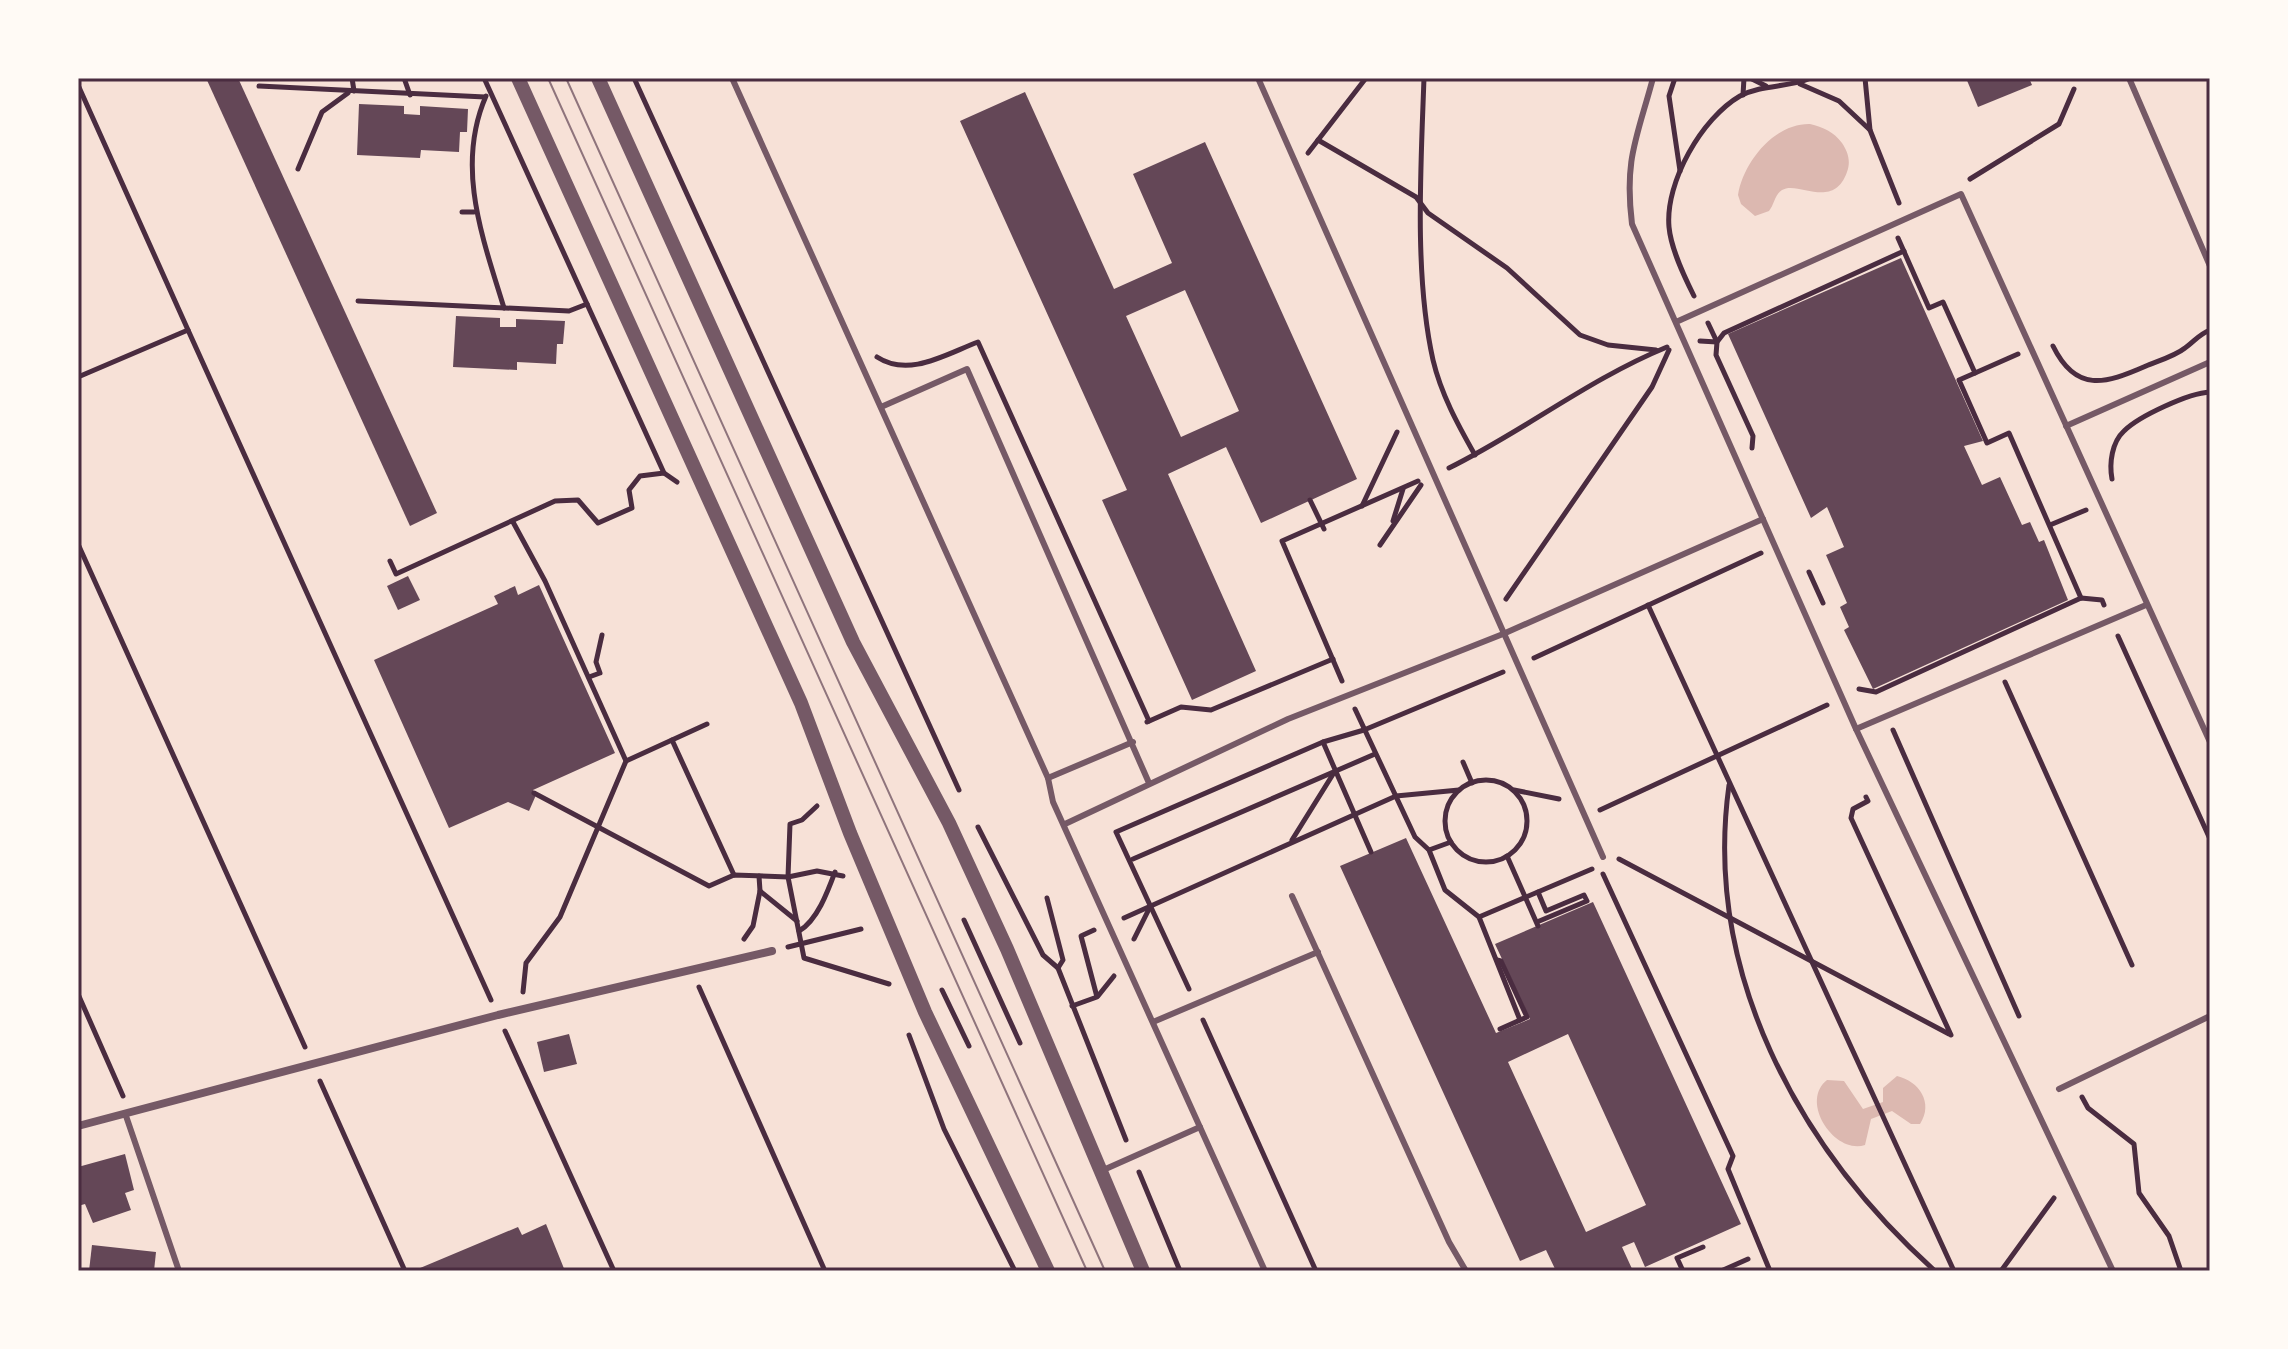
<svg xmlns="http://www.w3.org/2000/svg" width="2288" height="1349" font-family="Raleway,sans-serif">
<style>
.water{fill:#dcb8b0}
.building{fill:#644757;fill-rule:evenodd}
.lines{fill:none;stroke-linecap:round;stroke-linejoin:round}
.path{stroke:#4a2c40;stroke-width:5}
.service{stroke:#755966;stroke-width:6}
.minor{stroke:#755966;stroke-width:8}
.tertiary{stroke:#755966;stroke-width:14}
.tram{stroke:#8f747c;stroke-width:2}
.neatline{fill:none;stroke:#4a2c40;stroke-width:3}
</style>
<rect width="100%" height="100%" fill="#f7e1d7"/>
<!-- water -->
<g class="water">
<path d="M1810 124C1823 127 1834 132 1842 143 1848 152 1851 161 1847 172 1833 211 1798 180 1782 190 1775 194 1774 205 1769 211L1755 216 1741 204 1738 195C1743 163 1774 123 1810 124Z"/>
<path d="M1897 1076C1919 1081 1934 1103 1920 1124H1911L1892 1111 1871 1119 1865 1145C1835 1155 1799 1102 1827 1080L1844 1081 1863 1109 1883 1102V1088Z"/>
</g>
<!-- building -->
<g class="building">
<path d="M206 78H238L437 513 410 526Z"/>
<path d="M1966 78H2029L2032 85 1978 107Z"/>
<path d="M1025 92 1114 289 1172 263 1133 174 1205 142 1357 479 1261 523 1226 447 1168 474 1256 671 1192 700 1102 500 1127 490 960 121ZM1185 290 1239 411 1181 437 1126 316Z"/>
<path d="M359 104 404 106V114L420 115V106L468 109 467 132H460L459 152 421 150 420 158 357 155Z"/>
<path d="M1901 258 1983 441 1964 446 1982 485 2000 477 2022 525 2030 522 2039 542 2044 540 2068 600 1873 689 1844 630 1849 627 1840 607 1847 603 1826 555 1844 547 1827 507 1811 518 1728 334Z"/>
<path d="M456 316 500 318V327H516V319L565 321 563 344H557L556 364 517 362V370L453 367Z"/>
<path d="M408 576 420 600 398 610 387 586Z"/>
<path d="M539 585 615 753 533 790 536 795 529 811 508 802 449 828 374 660 498 604 494 596 515 586 518 595Z"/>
<path d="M1406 838 1496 1033 1530 1019 1495 944 1593 902 1741 1224 1645 1267 1634 1242 1622 1247 1633 1271H1556L1546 1250 1520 1261 1340 866ZM1568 1034 1646 1205 1586 1232 1508 1062Z"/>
<path d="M569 1034 577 1064 544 1072 537 1042Z"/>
<path d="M125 1154 134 1190 125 1193 131 1210 93 1223 85 1204 78 1206V1167Z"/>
<path d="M546 1224 565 1271H413L518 1227 522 1235Z"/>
<path d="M92 1245 156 1252 154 1271H89Z"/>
</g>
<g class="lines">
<!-- path -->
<g class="path">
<path d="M352 78 354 91"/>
<path d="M404 78 410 95"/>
<path d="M484 78 664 473"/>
<path d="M634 78 959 790"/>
<path d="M1424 78C1421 165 1414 275 1433 360 1441 394 1458 425 1475 455"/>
<path d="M1675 78 1669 96 1680 171"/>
<path d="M1750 78 1766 86"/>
<path d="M1865 78 1870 130 1899 203"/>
<path d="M1800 84 1839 101 1870 130"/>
<path d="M78 85 188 330 78 377"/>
<path d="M259 86 485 97"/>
<path d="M1743 95 1744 78"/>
<path d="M486 96C455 167 483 239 504 308"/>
<path d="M1318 140 1416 197 1428 213 1507 268 1580 335 1608 345 1656 350"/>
<path d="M1308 153 1366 78"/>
<path d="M298 169 322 112 348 93"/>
<path d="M1970 179 2059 124 2074 89"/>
<path d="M462 212H474"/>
<path d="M1898 238 1929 308 1943 302 1975 373 1959 380 1987 443 2009 433 2081 598"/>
<path d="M1694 296C1684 276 1671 249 1669 227 1665 182 1702 118 1740 96 1763 84 1788 88 1811 78"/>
<path d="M358 301 569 311 587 304"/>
<path d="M188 330 491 1000"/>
<path d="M1700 341 1717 342 1708 323"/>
<path d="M2053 346C2076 393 2105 384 2146 366 2158 361 2175 356 2185 348 2195 341 2198 335 2210 330"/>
<path d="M877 357C909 378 946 354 978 342L1149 721"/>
<path d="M1975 373 2018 354"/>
<path d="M2210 438V586"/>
<path d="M1752 448 1753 436 1716 355 1717 342 1724 333 1904 251"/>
<path d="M1449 468C1524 431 1589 379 1667 347"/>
<path d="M2112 479C2109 463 2112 442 2124 431 2139 416 2189 393 2210 392"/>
<path d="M1310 500 1324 529"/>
<path d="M1362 506 1397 432"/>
<path d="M1393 521 1403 489"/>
<path d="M513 522 545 581 626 761 560 917 526 963 523 992"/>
<path d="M2050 525 2086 510"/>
<path d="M78 544 305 1047"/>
<path d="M1380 545 1421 485"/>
<path d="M390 561 396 574 555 501 578 500 598 523 632 508 629 490 640 476 664 473 677 482"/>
<path d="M1809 572 1823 603"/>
<path d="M1506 599 1652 387 1669 350"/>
<path d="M1648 605 1954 1271"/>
<path d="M2118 636 2210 839"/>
<path d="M1534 658 1761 553"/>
<path d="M589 677 600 673 596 662 602 635"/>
<path d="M1342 681 1282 541 1418 481"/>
<path d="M2005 682 2132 965"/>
<path d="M1859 689 1876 692 2081 598 2102 600 2104 605"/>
<path d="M1355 709 1415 837 1429 850 1445 890 1479 917 1520 1020"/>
<path d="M1147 722 1181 707 1211 710 1333 659"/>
<path d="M1893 730 2019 1016"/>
<path d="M672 740 734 875"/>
<path d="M1323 742 1371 852"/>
<path d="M626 761 707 724"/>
<path d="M1463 762 1472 783"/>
<circle cx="1486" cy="821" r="41"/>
<path d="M1729 785C1703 972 1798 1148 1935 1271"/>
<path d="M1514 790 1559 799"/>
<path d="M534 793 709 886 734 875 788 877 817 871 843 876"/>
<path d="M1866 797 1868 801 1853 809 1851 818 1951 1035"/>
<path d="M817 806 802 820 790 824 788 877 804 958 889 984"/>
<path d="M1600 810 1827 705"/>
<path d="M978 827 1043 955 1058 968"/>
<path d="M1292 840 1335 771"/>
<path d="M1429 850 1451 842"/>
<path d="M1507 856 1538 926"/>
<path d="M1133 859 1375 754"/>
<path d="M1619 859 1949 1034"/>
<path d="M1603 874 1733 1156 1728 1169 1770 1271"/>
<path d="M759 876 760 891 797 921"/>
<path d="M1047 898 1063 960 1058 968 1126 1140"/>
<path d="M1479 917 1592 869"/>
<path d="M1124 918 1396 796 1459 790"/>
<path d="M964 920 1020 1043"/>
<path d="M1537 922 1587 901 1584 895 1546 911 1538 892"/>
<path d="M799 931C817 921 828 891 835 872"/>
<path d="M744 939 753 926 760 891"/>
<path d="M1134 939 1149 909"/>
<path d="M788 947 861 929"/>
<path d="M1497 960 1501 961 1527 1017 1500 1029"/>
<path d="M699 987 825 1271"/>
<path d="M1189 989 1116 832 1323 742 1364 730 1503 672"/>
<path d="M942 990 969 1046"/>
<path d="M78 994 123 1096"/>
<path d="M1098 996 1114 976"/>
<path d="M1072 1006 1097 997 1081 936 1094 930"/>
<path d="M1203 1020 1316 1271"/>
<path d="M505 1031 614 1271"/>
<path d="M909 1035 944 1129 1015 1271"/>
<path d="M320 1081 405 1271"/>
<path d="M2082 1097 2088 1108 2134 1144 2139 1193 2169 1236 2181 1271"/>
<path d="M1139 1172 1180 1271"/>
<path d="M1683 1271 1677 1258 1703 1247"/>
<path d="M1721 1271 1748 1259"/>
<path d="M2001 1271 2054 1198"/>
</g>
<!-- service -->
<g class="service">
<path d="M732 78 1048 778 1053 802 1265 1271"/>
<path d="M1258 78 1603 857"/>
<path d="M1653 78C1637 138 1624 159 1632 224L1856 729 2113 1271"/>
<path d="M2129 78 2210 266"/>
<path d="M1676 322 1961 194 2210 742"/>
<path d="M881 407 967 369 1149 783"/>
<path d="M2066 426 2210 362"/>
<path d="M1856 729 2146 605"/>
<path d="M1048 778 1133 742"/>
<path d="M1065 824 1288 719 1503 634 1763 519"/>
<path d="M1292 896 1449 1242 1466 1271"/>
<path d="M1153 1022 1318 952"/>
<path d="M2059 1089 2210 1016"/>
<path d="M125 1113 179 1271"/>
<path d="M1101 1171 1200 1127"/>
</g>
<!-- minor -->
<path class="minor" d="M78 1126 498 1015 772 951"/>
<!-- tertiary -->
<g class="tertiary">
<path d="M518 78 801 703 850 833 925 1012 1048 1271"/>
<path d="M598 78 853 642 949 823 1007 949 1143 1271"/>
</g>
<!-- tram -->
<g class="tram">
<path d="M548 78 1087 1271"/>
<path d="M566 78 1105 1271"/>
</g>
</g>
<!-- border -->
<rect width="2288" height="1349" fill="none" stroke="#fffaf5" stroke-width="160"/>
<rect x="80" y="80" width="2128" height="1189" class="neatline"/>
</svg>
